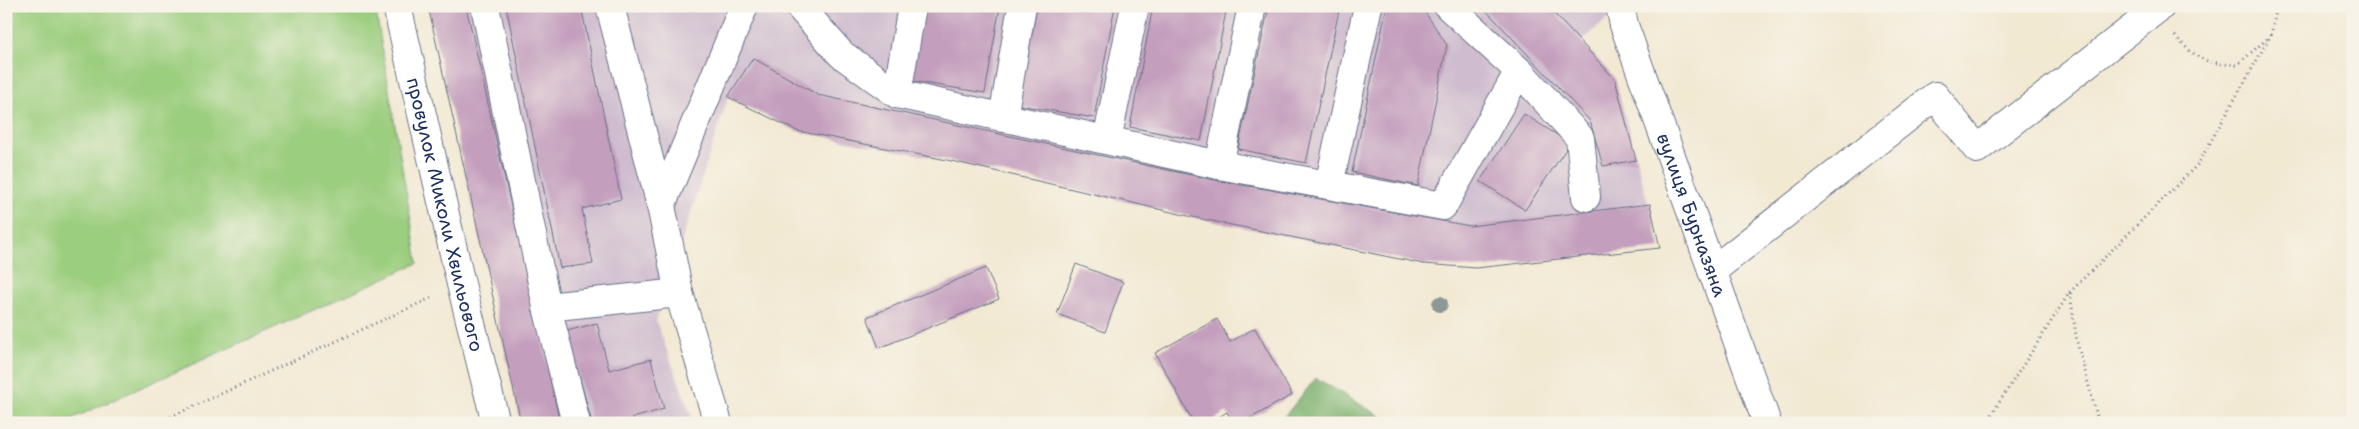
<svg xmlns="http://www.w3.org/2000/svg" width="2359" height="429" font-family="'Shantell Sans',sans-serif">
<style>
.industrial{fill:#cfbdcf}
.green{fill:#9bce7e;stroke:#5b7e6e}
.forest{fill:#7cb16d;stroke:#4c7066}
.building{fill:#c39ebd}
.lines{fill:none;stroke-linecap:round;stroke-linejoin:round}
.minor-casing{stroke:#667087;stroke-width:30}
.path{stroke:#667087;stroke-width:3;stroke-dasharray:1 4;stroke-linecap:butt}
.minor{stroke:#fff;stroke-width:28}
.tree{fill:#8d9997}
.labels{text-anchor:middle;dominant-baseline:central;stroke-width:4;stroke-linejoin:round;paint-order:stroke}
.street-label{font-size:19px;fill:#1b2f5e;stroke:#f7f3e8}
</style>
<rect width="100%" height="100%" fill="#f7f3e8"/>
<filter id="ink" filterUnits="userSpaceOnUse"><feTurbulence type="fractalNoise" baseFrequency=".02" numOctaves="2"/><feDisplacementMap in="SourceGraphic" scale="10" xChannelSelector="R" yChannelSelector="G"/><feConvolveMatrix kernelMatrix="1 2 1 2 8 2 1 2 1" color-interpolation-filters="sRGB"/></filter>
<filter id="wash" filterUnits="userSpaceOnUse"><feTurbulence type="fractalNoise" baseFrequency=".0096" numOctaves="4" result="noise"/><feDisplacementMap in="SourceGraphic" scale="20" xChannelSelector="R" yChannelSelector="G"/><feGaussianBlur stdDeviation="1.12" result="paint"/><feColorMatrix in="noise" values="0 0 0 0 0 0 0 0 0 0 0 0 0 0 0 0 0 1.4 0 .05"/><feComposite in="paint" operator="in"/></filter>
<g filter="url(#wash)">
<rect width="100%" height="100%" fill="#f2e9d3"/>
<!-- industrial -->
<path class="industrial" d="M429 6H1622L1582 41 1615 79 1660 248 1476 268 1424 264 1197 218 947 160 797 131 728 97 656 321 694 423H530Z"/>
<!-- green -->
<path class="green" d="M6 6H375L418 263 62 423H6Z"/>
<!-- forest -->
<path class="forest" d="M1316 378 1392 423H1279Z"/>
<g id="blocks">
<!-- building -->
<g class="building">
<path d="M428 6H466L560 423H521Z"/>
<path d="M506 6H581L621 199 582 209 593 264 560 268Z"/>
<path d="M924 6H1000L985 93 911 81Z"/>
<path d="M1037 6H1115L1094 118 1019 105Z"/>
<path d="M1153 6H1227L1201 141 1130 127Z"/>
<path d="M1269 6H1340L1306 163 1238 149Z"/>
<path d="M1387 6H1421L1447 45 1418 186 1352 172Z"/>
<path d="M1482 6H1547L1615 79 1636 160 1603 166 1590 121Z"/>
<path d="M753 58 818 95 1210 179 1470 226 1650 204 1660 248 1476 268 1424 264 1197 218 947 160 797 131 728 97Z"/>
<path d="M1524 114 1570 143 1525 210 1480 181Z"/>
<path d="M1076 264 1123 282 1105 332 1057 314Z"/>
<path d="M986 268 999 299 879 348 867 317Z"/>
<path d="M1217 319 1230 342 1255 328 1292 395 1242 423H1233L1227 412 1209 423H1194L1155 353Z"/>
<path d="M597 323 609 370 651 359 664 409 633 418 634 423H592L567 331Z"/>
</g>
</g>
</g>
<g filter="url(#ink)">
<use href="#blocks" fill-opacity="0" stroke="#667087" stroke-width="1"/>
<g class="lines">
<defs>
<g id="minor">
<path id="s1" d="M397 6 461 284 496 423"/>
<path d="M485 6 547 307"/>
<path d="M610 6 661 206"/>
<path d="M799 6 841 54 897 94 1219 165 1443 206 1519 71 1448 6"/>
<path id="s2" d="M1620 6 1624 25 1767 423"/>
<path d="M1519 71 1580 138 1586 197"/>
<path d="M897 94 912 6"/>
<path d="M1003 118 1022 6"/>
<path d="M1107 140 1135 6"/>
<path d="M1219 165 1252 6"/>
<path d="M1329 185 1368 6"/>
<path d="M1712 271 1935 96 1977 149 2161 6"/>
<path d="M576 423 547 307 679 293"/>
<path d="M718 423 679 293 661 206 744 6"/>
</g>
</defs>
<!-- minor casing -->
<use href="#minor" class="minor-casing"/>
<!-- path -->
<g class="path">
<path d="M2175 36C2197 60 2205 63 2237 65L2269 37"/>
<path d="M2070 293 2077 342 2098 420 2094 423"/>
<path d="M157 423 431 298"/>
<path d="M1986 423 2070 292 2198 164 2271 35 2277 6"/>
</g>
<!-- minor -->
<use href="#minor" class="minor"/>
</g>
<!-- trees -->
<circle class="tree" cx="1440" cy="304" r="8"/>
</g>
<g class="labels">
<!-- street labels -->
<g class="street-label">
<text stroke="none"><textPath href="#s1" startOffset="214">провулок Миколи Хвильового</textPath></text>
<text stroke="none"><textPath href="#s2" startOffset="221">вулиця Бурназяна</textPath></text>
</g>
</g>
<!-- margin -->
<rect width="2359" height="429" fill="none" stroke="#f7f3e8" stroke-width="25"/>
</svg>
